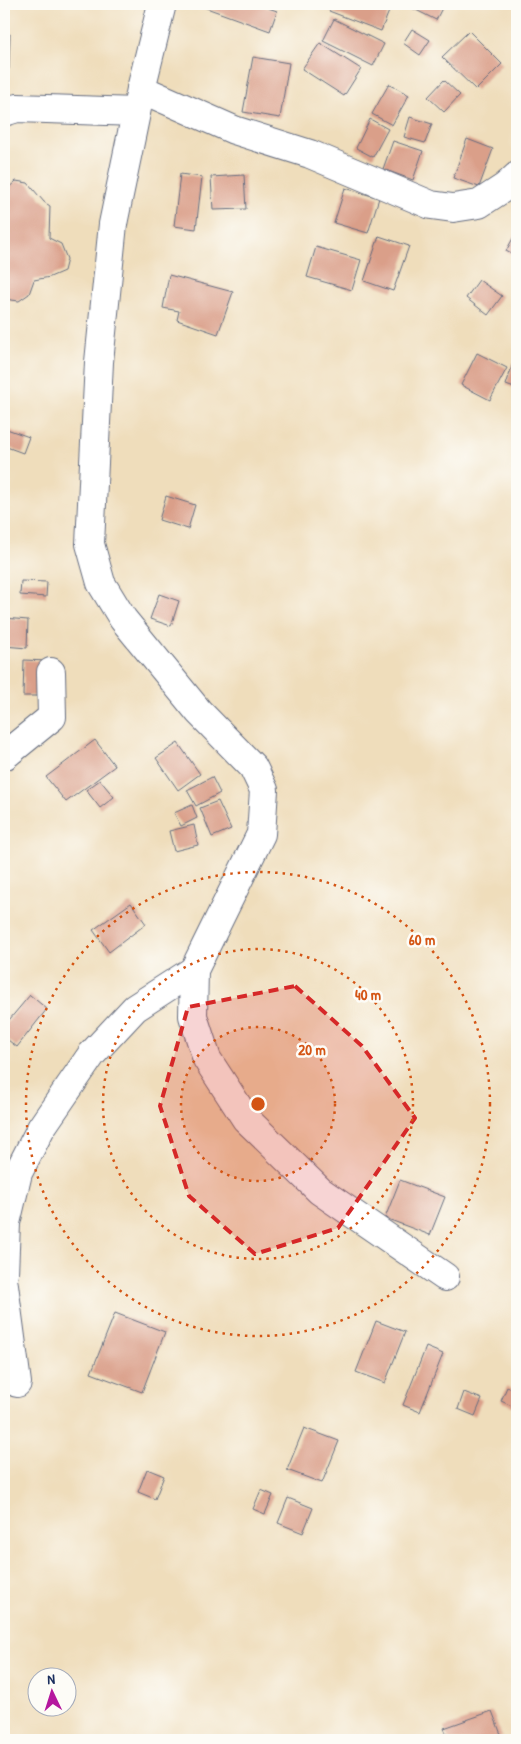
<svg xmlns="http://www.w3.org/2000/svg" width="521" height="1744" font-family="'Patrick Hand',sans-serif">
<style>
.building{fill:#da9f89}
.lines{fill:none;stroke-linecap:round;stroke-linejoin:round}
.minor-casing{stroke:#656c7f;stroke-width:30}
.minor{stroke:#fff;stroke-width:28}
.marked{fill:#d62828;fill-opacity:0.2;stroke:#d62828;stroke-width:4;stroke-dasharray:10 6;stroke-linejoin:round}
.ring{fill:none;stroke:#d45514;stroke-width:2.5;stroke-dasharray:2.5 5}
.centre{fill:#d45514;stroke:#fdfcf7;stroke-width:2.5}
.ring-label{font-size:15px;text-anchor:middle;font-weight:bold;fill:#d45514;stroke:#fdfcf7;stroke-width:5;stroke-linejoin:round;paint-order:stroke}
</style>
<rect width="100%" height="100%" fill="#fdfcf7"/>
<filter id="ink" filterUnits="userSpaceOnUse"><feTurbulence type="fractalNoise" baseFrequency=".02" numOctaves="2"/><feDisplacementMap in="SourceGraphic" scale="10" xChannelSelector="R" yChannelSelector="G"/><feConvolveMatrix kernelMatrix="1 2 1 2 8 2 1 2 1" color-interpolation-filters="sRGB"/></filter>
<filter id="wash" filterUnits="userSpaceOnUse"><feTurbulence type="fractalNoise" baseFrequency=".0096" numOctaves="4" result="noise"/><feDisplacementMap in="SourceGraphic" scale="20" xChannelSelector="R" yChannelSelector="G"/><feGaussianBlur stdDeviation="1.12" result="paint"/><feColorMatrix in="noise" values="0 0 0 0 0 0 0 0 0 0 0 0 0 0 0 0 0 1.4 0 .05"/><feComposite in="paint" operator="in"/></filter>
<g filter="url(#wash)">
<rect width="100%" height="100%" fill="#efddbb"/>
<g id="blocks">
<!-- building -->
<g class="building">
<path d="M202 4H257L277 11 270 31 201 6Z"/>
<path d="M332 4H392L381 31 329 11Z"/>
<path d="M411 4H444L436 20 410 7Z"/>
<path d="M334 19 384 44 373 66 323 41Z"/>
<path d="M412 29 430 40 420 55 403 43Z"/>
<path d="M469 31 502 64 476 90 442 57Z"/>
<path d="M4 34H10L9 69H4Z"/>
<path d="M320 43 361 69 344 96 302 69Z"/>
<path d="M253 57 289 63 280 118 243 112Z"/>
<path d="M444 80 460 95 444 112 428 97Z"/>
<path d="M389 84 409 95 392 125 372 114Z"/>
<path d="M410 117 432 124 425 143 404 137Z"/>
<path d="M370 119 388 129 373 157 356 148Z"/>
<path d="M467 139 493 149 479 187 453 178Z"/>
<path d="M393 141 423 151 413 180 383 169Z"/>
<path d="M180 174 202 177 196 229 174 226Z"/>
<path d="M244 175 246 209 213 210 211 177Z"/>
<path d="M16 181 28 183 44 202 50 206 49 238 61 244 67 259 64 271 50 277 34 280 29 294 19 301 4 299V192Z"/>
<path d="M345 188 379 198 368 233 334 223Z"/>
<path d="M517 231V257L506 251Z"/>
<path d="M379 236 409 246 393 291 364 281Z"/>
<path d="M316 247 361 260 352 290 307 277Z"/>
<path d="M169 275 233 292 218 334 177 320 179 311 163 308Z"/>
<path d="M479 280 502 296 488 315 466 298Z"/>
<path d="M477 353 507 368 490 400 461 385Z"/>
<path d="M513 363 517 365V389L506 385Z"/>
<path d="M4 428 29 437 23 453 4 446Z"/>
<path d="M166 496 195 505 188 529 159 520Z"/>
<path d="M21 581 47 582 46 597 20 595Z"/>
<path d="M159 594 179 601 171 626 150 619Z"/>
<path d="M4 618 28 620 27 648 4 646Z"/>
<path d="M24 660 48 661V696H23Z"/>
<path d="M95 740 115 766 66 802 46 777Z"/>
<path d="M178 743 200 774 178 790 156 758Z"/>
<path d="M212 777 220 793 196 806 187 790Z"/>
<path d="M100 780 114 797 100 808 86 790Z"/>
<path d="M218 801 231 829 212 837 200 808Z"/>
<path d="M192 805 197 818 181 826 174 813Z"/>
<path d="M194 825 198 845 174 851 169 831Z"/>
<path d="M131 903 146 924 109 952 93 930Z"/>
<path d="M30 995 47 1009 17 1047 4 1037V1026Z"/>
<path d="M400 1180 445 1197 430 1235 385 1218Z"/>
<path d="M115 1313 165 1332 142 1392 91 1373Z"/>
<path d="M376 1321 405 1332 385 1383 356 1372Z"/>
<path d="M426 1347 443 1354 420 1412 403 1405Z"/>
<path d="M507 1387 517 1391 514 1407 501 1401Z"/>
<path d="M464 1392 482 1399 475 1416 458 1409Z"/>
<path d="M304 1428 339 1441 322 1483 287 1470Z"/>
<path d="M147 1469 164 1476 155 1499 138 1492Z"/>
<path d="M261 1490 273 1495 265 1514 253 1509Z"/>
<path d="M288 1498 313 1508 303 1533 278 1523Z"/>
<path d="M492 1711 502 1737 493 1740H449L444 1728Z"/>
</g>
</g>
</g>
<g filter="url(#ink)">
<use href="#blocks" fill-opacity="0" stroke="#656c7f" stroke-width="1"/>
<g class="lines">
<defs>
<g id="minor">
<path d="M162 4 141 89 113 224 99 362 90 544 101 583 123 619 199 712 253 767 264 790 261 834 194 970 193 1016 207 1059 246 1119 320 1191 445 1277"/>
<path d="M141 89 234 130 310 154 431 205 453 208 479 204 505 187 517 176"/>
<path d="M4 112 17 108 136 112"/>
<path d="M4 756 52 717 51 672"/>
<path d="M4 1274 6 1223 18 1173 41 1128 92 1054 135 1008 194 970"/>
<path d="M4 1285 17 1383"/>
</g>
</defs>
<!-- minor casing -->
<use href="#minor" class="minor-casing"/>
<!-- minor -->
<use href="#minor" class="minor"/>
</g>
</g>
<!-- marked area -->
<path class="marked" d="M295 986 362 1046 415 1118 338 1228 255 1254 189 1196 160 1106 188 1007Z"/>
<!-- distance rings -->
<circle cx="258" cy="1104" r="77" fill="#d45514" fill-opacity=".12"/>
<g class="ring">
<circle cx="258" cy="1104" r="77"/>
<circle cx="258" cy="1104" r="155"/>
<circle cx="258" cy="1104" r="232"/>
</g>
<circle cx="258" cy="1104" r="8" class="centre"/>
<g class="ring-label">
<text x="422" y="945">60 m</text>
<text x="368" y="1000">40 m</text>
<text x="312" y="1055">20 m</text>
</g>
<!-- margin -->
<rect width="521" height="1744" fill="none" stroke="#fdfcf7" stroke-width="20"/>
<!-- north arrow -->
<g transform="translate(52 1692) rotate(356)"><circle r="24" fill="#fdfcf7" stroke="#a3aaba"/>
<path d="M0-4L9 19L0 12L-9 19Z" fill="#b5179e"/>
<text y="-8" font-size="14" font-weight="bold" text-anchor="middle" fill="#1b2f5e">N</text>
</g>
</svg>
